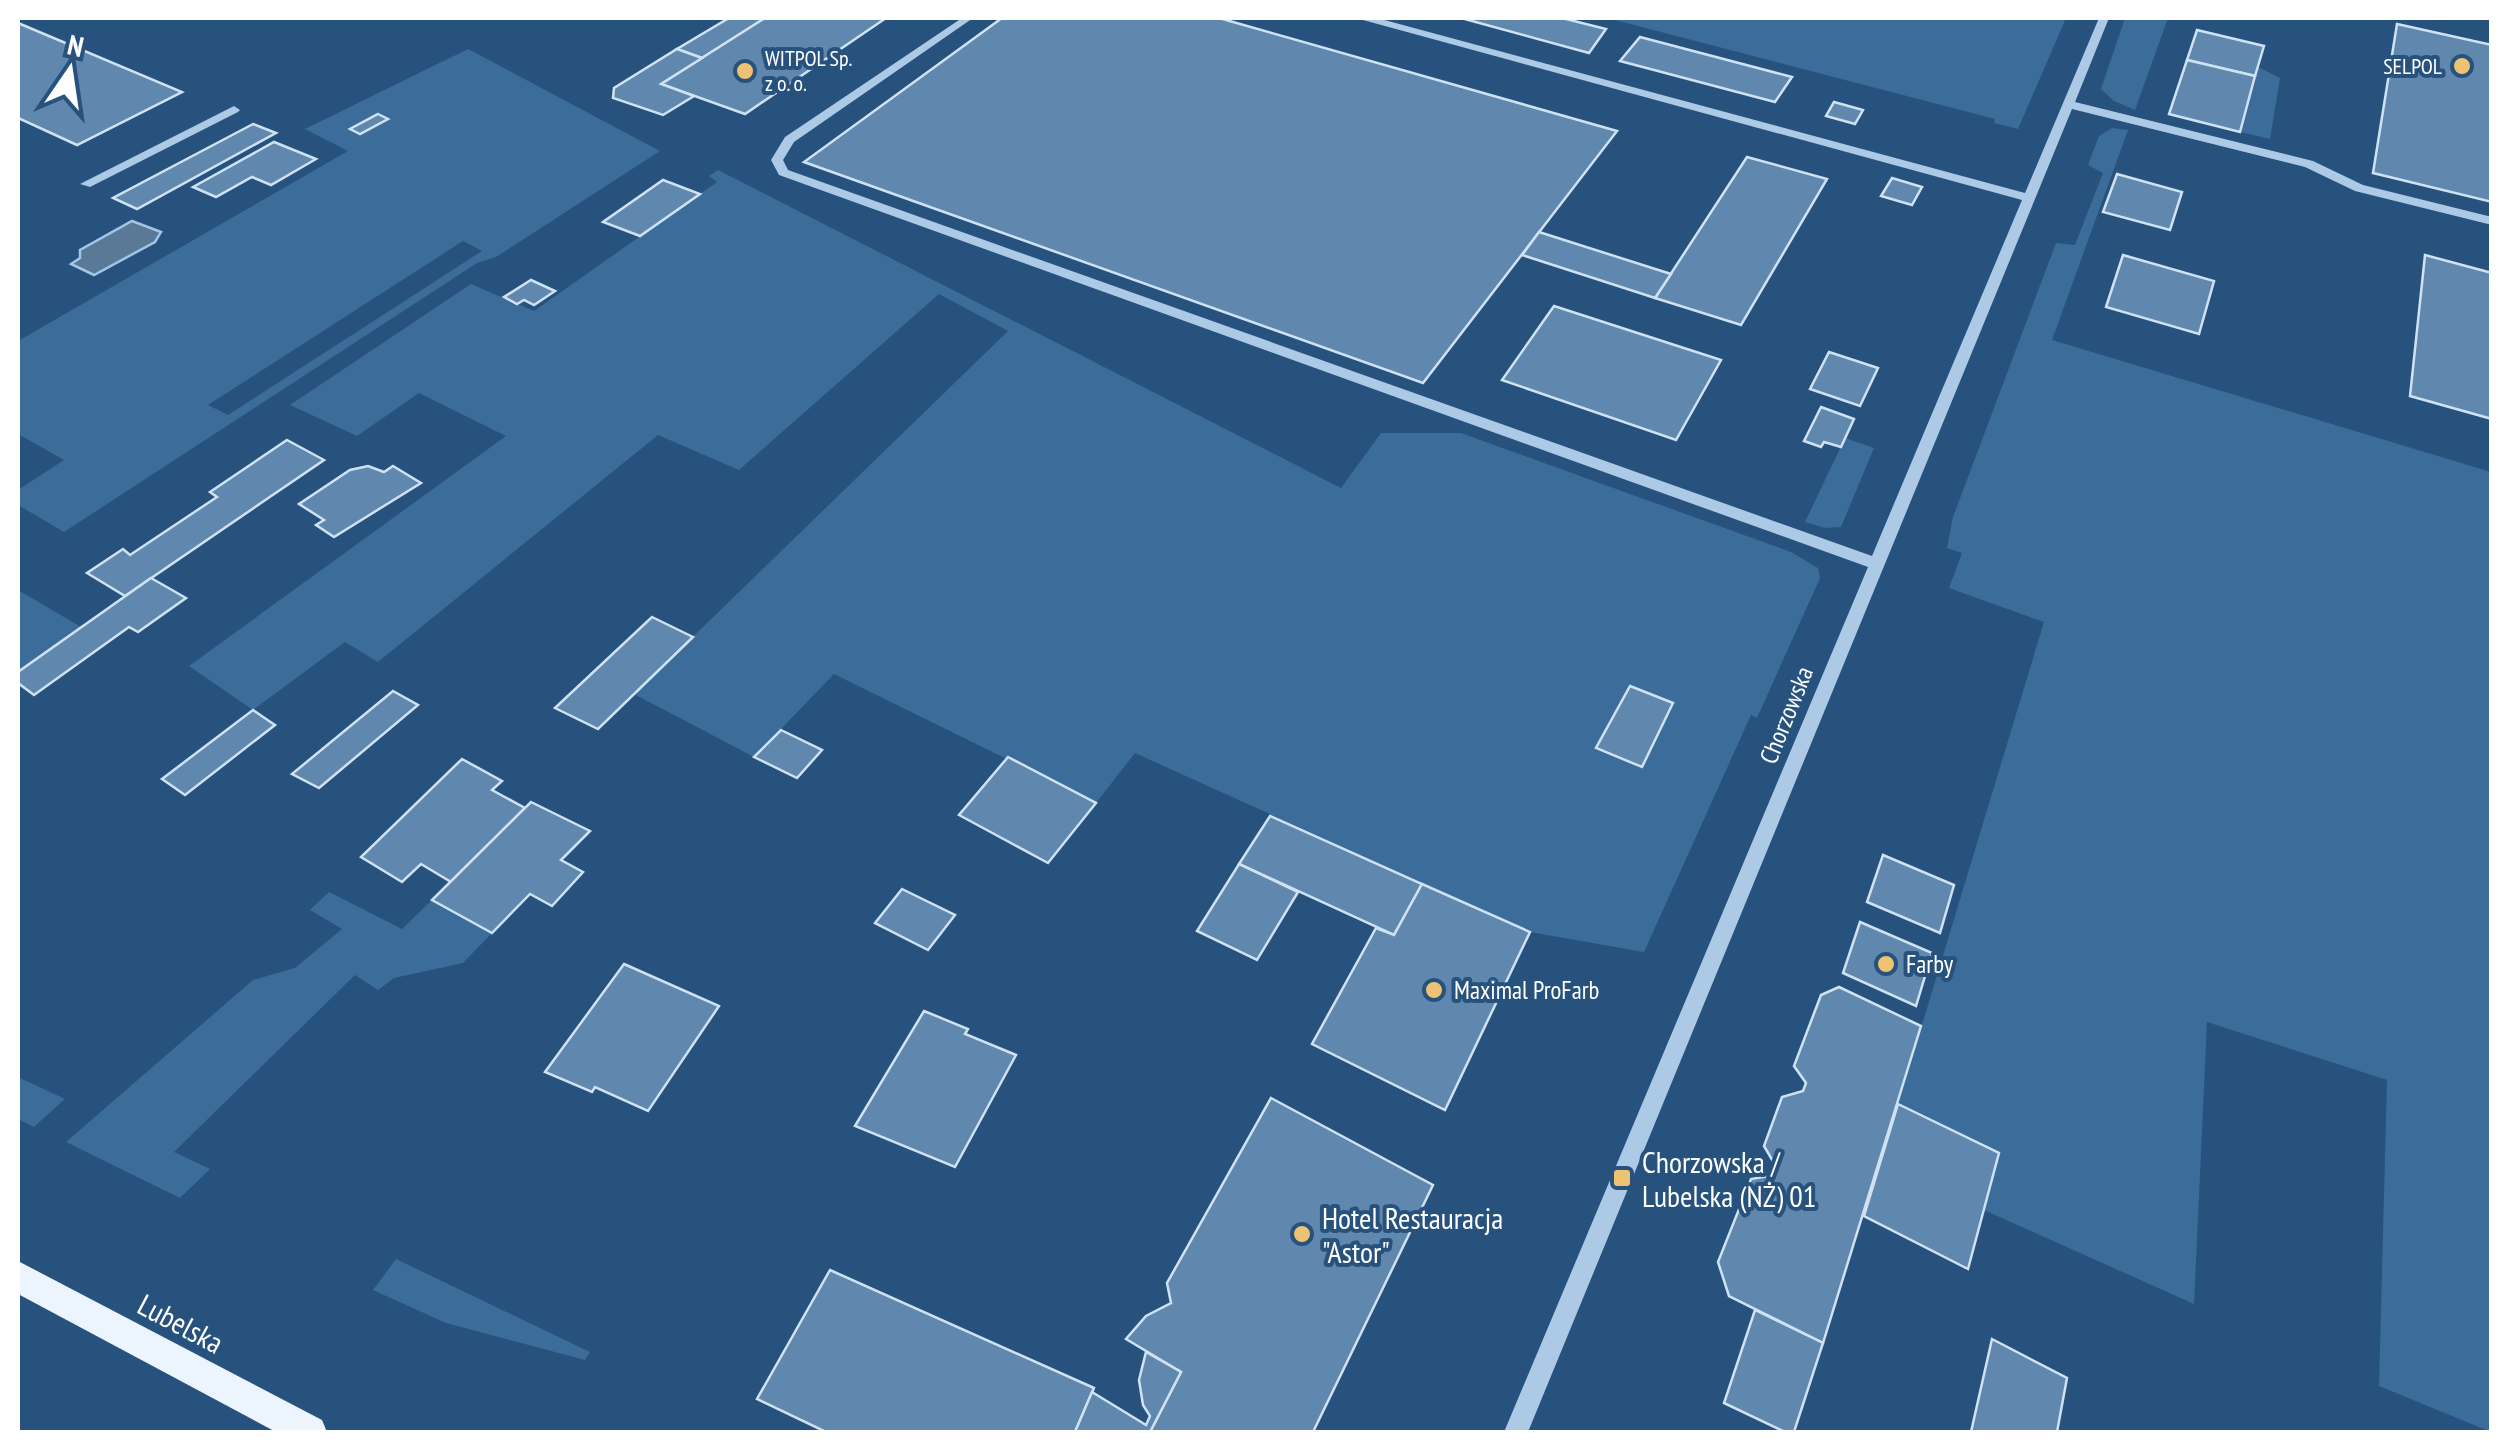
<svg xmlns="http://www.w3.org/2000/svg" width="2509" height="1450" font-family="'PT Sans Narrow',sans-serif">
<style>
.green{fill:#3b6c9a;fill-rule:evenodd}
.water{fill:#5a7997;stroke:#a1c5e5;stroke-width:2.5}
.building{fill:#6087ad;stroke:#cfe2f4;stroke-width:2.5}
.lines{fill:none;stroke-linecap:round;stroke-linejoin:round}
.minor{fill:#acc9e5;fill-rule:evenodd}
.major{fill:#ecf4fd;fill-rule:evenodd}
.poi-dot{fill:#edc272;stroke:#27527d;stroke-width:4}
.labels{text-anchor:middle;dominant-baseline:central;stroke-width:8;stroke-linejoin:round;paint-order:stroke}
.far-poi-label{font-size:22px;fill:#fff;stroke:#27527d;text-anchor:start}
.street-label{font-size:25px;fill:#fff;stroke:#27527d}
.poi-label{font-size:25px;fill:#fff;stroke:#27527d;text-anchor:start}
.near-poi-label{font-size:30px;fill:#fff;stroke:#27527d;text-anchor:start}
.near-street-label{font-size:30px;fill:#fff;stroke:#27527d}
</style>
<rect width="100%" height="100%" fill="#27527d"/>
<!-- green -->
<g class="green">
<path d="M1607 18H2066L2018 129 1994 123 1995 119Z"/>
<path d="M2125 18H2168L2135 110 2114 101 2101 89Z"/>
<path d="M468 49 660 151 496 257 477 263 64 532 18 505V490L64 460 18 434V341L348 151 305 129ZM463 241 482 251 228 415 208 405Z"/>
<path d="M2258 67 2280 78 2270 139 2240 132Z"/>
<path d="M2112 128 2128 130 2052 340 2491 472V1432L2379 1386 2387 1080 2207 1022 2194 1304 1984 1210 1998 1153 1898 1104 2044 622 1949 588 1962 553 1947 548 1953 517 2056 243 2075 245 2103 173 2088 165 2099 136Z"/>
<path d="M718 170 1341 488 1381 433H1461L1791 552 1818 568 1820 578 1757 718 1751 715 1644 952 1530 932 1135 753 1096 803 834 674 754 757 634 694 1008 331 939 294 739 470 658 435 378 662 345 642 253 710 189 666 506 436 419 393 357 436 290 405 471 284 534 311 717 182 709 176Z"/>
<path d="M1845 438 1874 448 1841 527 1825 528 1805 522Z"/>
<path d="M18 590 81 627 18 672Z"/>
<path d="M329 892 402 929 432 900 492 933 463 963 394 978 378 990 355 975 174 1152 210 1169 180 1198 66 1142 253 980 295 968 342 929 310 910Z"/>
<path d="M18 1077 65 1099 34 1127 18 1119Z"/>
<path d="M396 1259 590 1352 585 1360 446 1323 373 1290Z"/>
</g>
<!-- water -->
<path class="water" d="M132 221 161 232 155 242 94 275 71 264 80 258V250Z"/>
<!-- building -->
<g class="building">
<path d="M729 18H765L702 58 677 49Z"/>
<path d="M765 18H886L745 114 661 84Z"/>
<path d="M1002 18H1219L1617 131 1423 383 804 162Z"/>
<path d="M1461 18H1562L1606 29 1589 53Z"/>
<path d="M18 23 182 92 77 145 18 118Z"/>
<path d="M2397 24 2492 45V202L2373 173Z"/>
<path d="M2197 30 2264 46 2255 76 2187 60Z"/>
<path d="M1640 37 1792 77 1775 102 1620 61Z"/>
<path d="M677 49 702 58 661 84 694 96 663 115 613 98 614 88Z"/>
<path d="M2187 60 2255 76 2240 132 2169 114Z"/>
<path d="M1834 102 1863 110 1855 124 1826 116Z"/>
<path d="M378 114 388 119 360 134 350 129Z"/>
<path d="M253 124 276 133 137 209 113 198Z"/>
<path d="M274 142 316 159 271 185 252 177 216 197 193 187Z"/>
<path d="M1747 157 1827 179 1741 325 1655 298Z"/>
<path d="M2117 174 2182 192 2170 230 2103 212Z"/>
<path d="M1892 178 1922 187 1912 205 1881 196Z"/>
<path d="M663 180 700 194 640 236 603 222Z"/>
<path d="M1539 232 1671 274 1655 298 1522 255Z"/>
<path d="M2123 255 2214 281 2199 334 2106 307Z"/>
<path d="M2425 255 2492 273V419L2410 396Z"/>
<path d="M531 280 555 291 534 305 524 300 517 304 504 297Z"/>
<path d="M1554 306 1721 360 1676 440 1502 380Z"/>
<path d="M1829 352 1878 368 1860 406 1810 389Z"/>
<path d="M1821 407 1854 419 1841 447 1824 442 1821 447 1804 441Z"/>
<path d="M287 440 324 460 125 596 87 573 123 549 130 555 217 497 210 492Z"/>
<path d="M393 466 421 483 334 537 316 525 324 520 299 504 350 470 368 466 384 472Z"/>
<path d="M151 578 186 598 138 632 129 627 34 695 18 683V672Z"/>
<path d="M652 617 693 637 598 729 555 708Z"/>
<path d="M1630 686 1673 703 1642 767 1596 748Z"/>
<path d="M393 691 418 705 319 788 292 774Z"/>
<path d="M253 710 275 725 185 795 162 779Z"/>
<path d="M781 730 822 750 797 778 754 757Z"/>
<path d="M1008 757 1096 803 1048 863 959 815Z"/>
<path d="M462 759 502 781 492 790 525 808 451 882 421 864 402 882 361 857Z"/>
<path d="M531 802 590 831 561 860 583 872 552 906 530 894 492 933 432 900Z"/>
<path d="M1270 816 1422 884 1394 935 1239 864Z"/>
<path d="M1883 855 1954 885 1940 933 1867 902Z"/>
<path d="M1239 864 1298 892 1257 960 1197 931Z"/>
<path d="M1422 884 1530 932 1445 1110 1312 1044 1376 928 1394 935Z"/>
<path d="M902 889 955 915 928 950 875 923Z"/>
<path d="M1860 922 1932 953 1916 1006 1843 973Z"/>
<path d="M624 964 719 1006 648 1111 595 1087 592 1092 545 1072Z"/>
<path d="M1839 987 1921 1026 1823 1343 1729 1296 1718 1262 1751 1179 1774 1175 1777 1168 1764 1146 1782 1097 1803 1091 1806 1083 1794 1066 1821 995Z"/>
<path d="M924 1011 968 1029 965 1034 1016 1055 955 1167 855 1126Z"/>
<path d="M1271 1098 1433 1185 1313 1432H1150L1181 1372 1126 1339 1146 1316 1171 1303 1167 1283Z"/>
<path d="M1898 1104 1999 1153 1968 1269 1864 1216Z"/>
<path d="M830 1270 1094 1388 1075 1432H826L757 1399Z"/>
<path d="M1755 1310 1823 1343 1794 1432H1785L1724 1403Z"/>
<path d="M1992 1339 2067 1378 2057 1432H1971Z"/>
<path d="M1146 1352 1181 1372 1150 1432H1075L1092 1392 1146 1425 1150 1416 1143 1405 1139 1380Z"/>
</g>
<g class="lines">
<!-- minor -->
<g class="minor">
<path d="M962 18H973L794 142 783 160 788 170 1872 556 2022 200 1363 20 1362 18H1377L2025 193 2099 18H2109L2075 102 2313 161 2363 185 2492 217V225L2355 191 2305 167 2072 109 1528 1432H1504L1868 567 779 175 771 160 785 137Z"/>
<path d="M234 106 240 110 238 112 90 187 80 184Z"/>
</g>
<!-- major -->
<path class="major" d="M18 1261 322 1420 327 1432H276L18 1294Z"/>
</g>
<!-- markers -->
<g class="poi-dot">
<circle cx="2462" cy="66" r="10"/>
<circle cx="745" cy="71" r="10"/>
<circle cx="1886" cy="964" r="10"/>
<circle cx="1434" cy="990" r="10"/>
<rect x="1612" y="1168" width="20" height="20" rx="5"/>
<circle cx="1302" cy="1234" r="10"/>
</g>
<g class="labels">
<!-- far-poi labels -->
<g class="far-poi-label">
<text x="765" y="58">WITPOL Sp.<tspan x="765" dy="25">z o. o.</tspan></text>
<text x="2442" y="66" text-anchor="end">SELPOL</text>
</g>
<!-- street labels -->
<g class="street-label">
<text transform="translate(1786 715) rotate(-68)">Chorzowska</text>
</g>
<!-- poi labels -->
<g class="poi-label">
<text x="1906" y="964">Farby</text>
<text x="1454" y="990">Maximal ProFarb</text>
</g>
<!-- near-poi labels -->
<g class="near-poi-label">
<text x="1642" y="1161">Chorzowska /<tspan x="1642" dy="34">Lubelska (NŻ) 01</tspan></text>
<text x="1322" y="1217">Hotel Restauracja<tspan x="1322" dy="34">"Astor"</tspan></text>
</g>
<!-- near-street labels -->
<g class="near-street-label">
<text transform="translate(181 1323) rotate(28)">Lubelska</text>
</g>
</g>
<!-- border -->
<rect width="2509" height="1450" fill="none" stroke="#ffffff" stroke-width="40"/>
<!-- north arrow -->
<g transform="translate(70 70) rotate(13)" stroke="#27527d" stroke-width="8" paint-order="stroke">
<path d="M0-8L18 38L0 25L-18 38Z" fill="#ffffff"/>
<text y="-15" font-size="28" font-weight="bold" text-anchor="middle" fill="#ffffff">N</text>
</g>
</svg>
